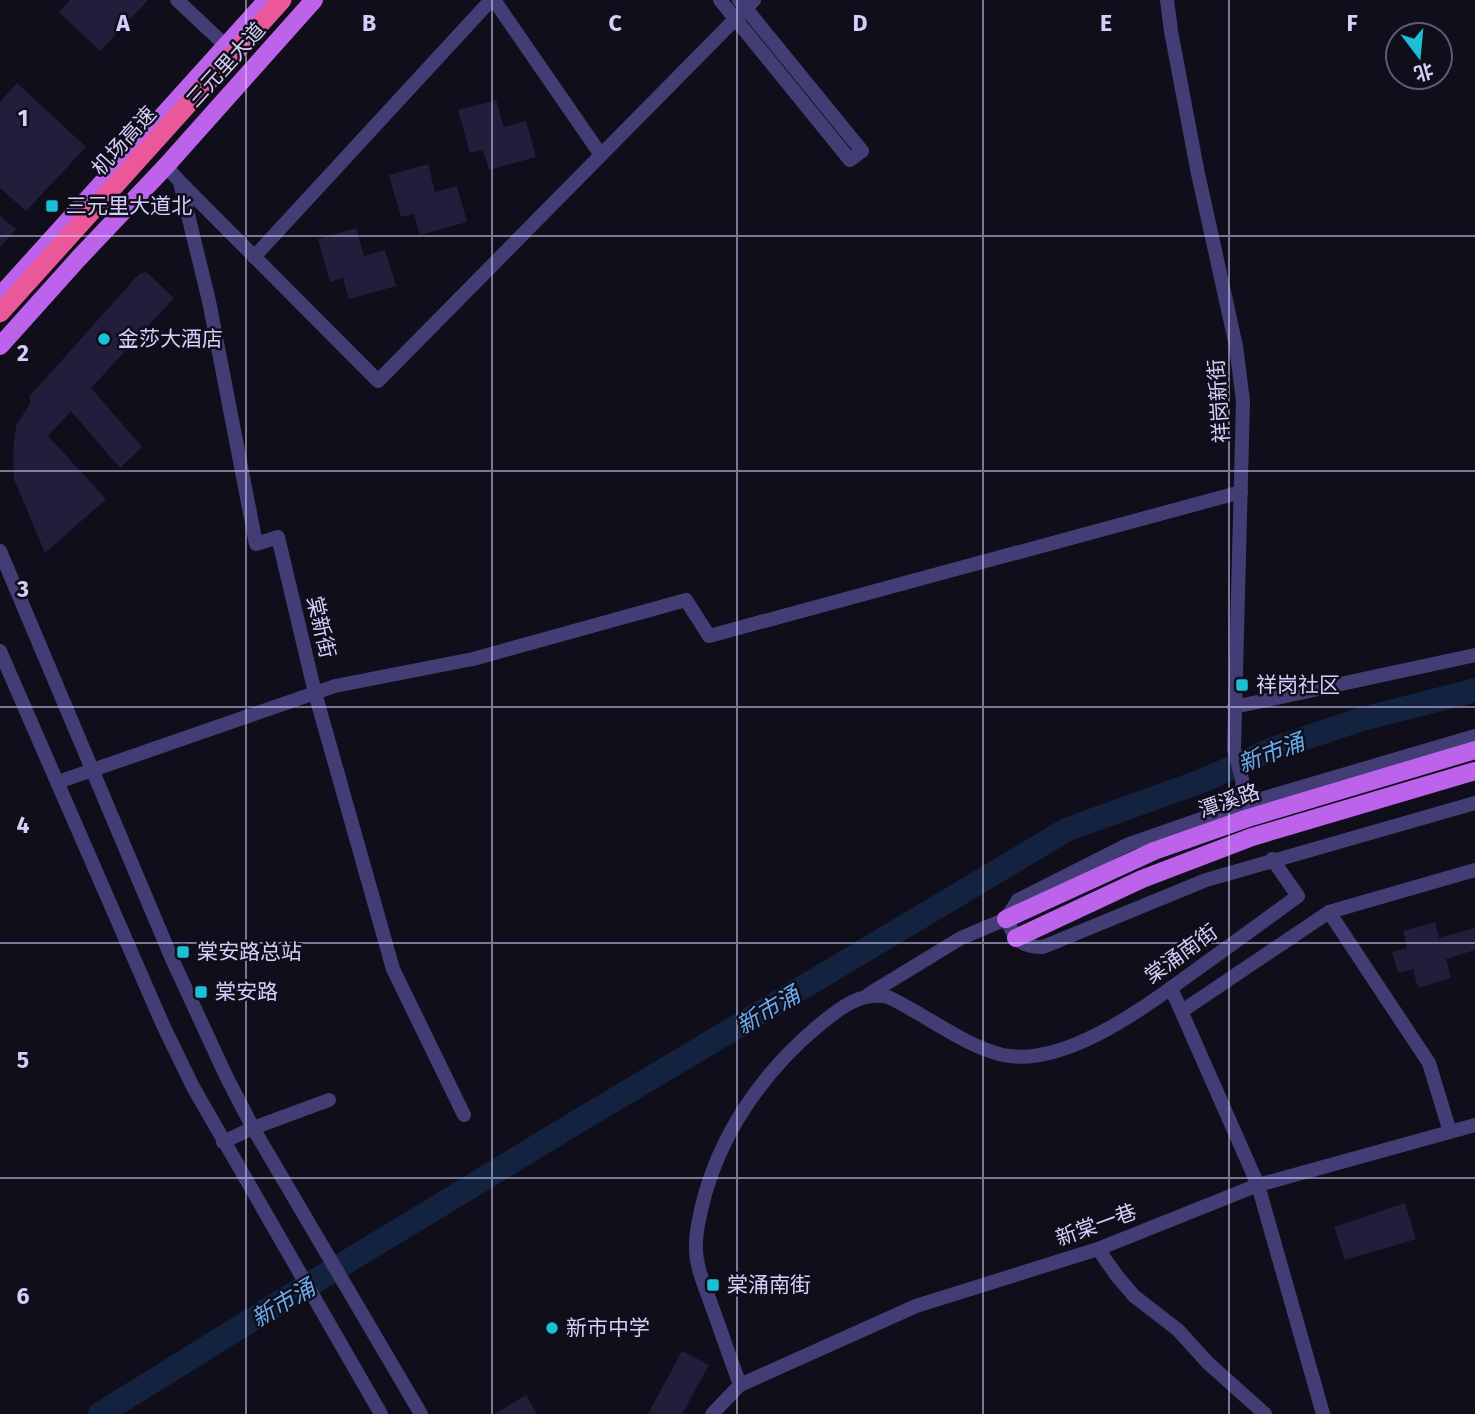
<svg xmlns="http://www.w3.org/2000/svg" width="1475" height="1414" font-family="'Fira Sans','Noto Sans SC',sans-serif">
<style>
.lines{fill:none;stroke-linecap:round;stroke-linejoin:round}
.river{stroke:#13233f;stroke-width:24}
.building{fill:#231c3a}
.minor{stroke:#423e75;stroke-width:14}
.major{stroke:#bd63eb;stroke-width:18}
.highway{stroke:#ea5899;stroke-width:19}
.grid{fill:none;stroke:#d4cef9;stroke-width:2;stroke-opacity:0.55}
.poi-dot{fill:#1bbfd8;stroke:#100e1b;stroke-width:2.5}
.labels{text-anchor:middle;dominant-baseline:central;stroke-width:5;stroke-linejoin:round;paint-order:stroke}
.street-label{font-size:21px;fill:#d4cef9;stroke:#100e1b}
.poi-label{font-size:21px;fill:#d4cef9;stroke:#100e1b;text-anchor:start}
.water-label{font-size:23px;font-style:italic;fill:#69abec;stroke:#100e1b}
.grid-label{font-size:23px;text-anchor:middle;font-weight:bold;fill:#d4cef9;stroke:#100e1b;stroke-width:5;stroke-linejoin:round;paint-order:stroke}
</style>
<rect width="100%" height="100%" fill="#100e1b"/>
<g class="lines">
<!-- river -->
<path class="river" d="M100 1414 269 1309 577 1122 1068 829 1202 781 1273 749 1359 720 1475 690"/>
</g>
<!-- building -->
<g class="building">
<path d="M70 0H148L100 51 59 12Z"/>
<path d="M17 83 86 147 26 211 0 188V102Z"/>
<path d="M496 100 504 127 526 121 536 157 489 170 483 150 470 153 458 110Z"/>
<path d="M428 164 435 192 457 186 467 222 420 235 414 214 401 217 389 175Z"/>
<path d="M0 216 16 229 0 247Z"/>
<path d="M356 228 364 256 385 250 396 286 349 299 343 278 330 282 318 239Z"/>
<path d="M146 272 174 298 91 388 142 447 120 468 71 411 48 436 106 499 45 553 14 479 13 452 16 426 31 402 29 397 139 274Z"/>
<path d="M1435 922 1439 938 1475 928V950L1446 959 1451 978 1418 988 1413 969 1398 973 1392 952 1407 948 1403 931Z"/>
<path d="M1405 1203 1416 1239 1345 1260 1334 1227Z"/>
<path d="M682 1351 709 1365 682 1414H648Z"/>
<path d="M526 1395 537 1414H495Z"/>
</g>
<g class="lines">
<!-- minor -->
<g class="minor">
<path d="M177 0 226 46"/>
<path d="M494 0 601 155"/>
<path d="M720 0 850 160 862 151 739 0"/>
<path d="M1167 0 1171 31 1197 169 1236 346 1243 401 1234 749 1242 779 1244 804"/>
<path d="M166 166 180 182 209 301 256 544 278 537 315 693 393 969 464 1115"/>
<path d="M181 183 378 381 754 0"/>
<path d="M254 257 491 0"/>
<path d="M0 551 172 959 227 1078 253 1128 421 1414"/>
<path d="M0 651 163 1025 193 1087 381 1414"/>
<path d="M1234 707 1475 655"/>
<path d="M58 782 335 686 473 659 686 600 709 636 1241 492"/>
<path d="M1329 912 1429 1063 1450 1132"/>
<path d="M1006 919 1018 900 1129 844 1244 804 1475 736"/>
<path d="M1006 919C1016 939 1019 947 1043 947L1206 880 1475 803"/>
<path d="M1171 988 1258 1185 1323 1414"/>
<path d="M869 994 961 938 1006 919"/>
<path d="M1182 1011 1329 912 1475 870"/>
<path d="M223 1142 253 1128 329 1100"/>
<path d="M1098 1249 1117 1276 1134 1296 1178 1330 1208 1363 1265 1414"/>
<path d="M740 1385C730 1358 721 1331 711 1304 705 1286 696 1268 696 1248 695 1234 699 1220 702 1206 719 1135 762 1073 818 1026 839 1009 860 991 888 997 925 1014 964 1046 1003 1055 1068 1069 1157 998 1207 962 1238 940 1268 918 1298 896L1272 859"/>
<path d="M712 1414 740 1385 916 1306 1098 1249 1258 1185 1475 1125"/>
</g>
<!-- major -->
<g class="major">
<path d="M0 296 267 0"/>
<path d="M0 346 78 259 166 166 314 0"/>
<path d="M1006 919 1154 851 1248 818 1475 750"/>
<path d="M1016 938 1142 879 1252 837 1475 771"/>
</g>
<!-- highway -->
<path class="highway" d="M0 313 282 0"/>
</g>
<!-- grid -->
<path class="grid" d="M246 0V1414M492 0V1414M737 0V1414M983 0V1414M1229 0V1414M0 236H1475M0 471H1475M0 707H1475M0 943H1475M0 1178H1475"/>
<!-- markers -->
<g class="poi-dot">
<rect x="45" y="199" width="14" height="14" rx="3.5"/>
<circle cx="104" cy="339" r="7"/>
<rect x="1235" y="678" width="14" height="14" rx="3.5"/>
<rect x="176" y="945" width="14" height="14" rx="3.5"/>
<rect x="194" y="985" width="14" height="14" rx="3.5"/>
<rect x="706" y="1278" width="14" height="14" rx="3.5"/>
<circle cx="552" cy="1328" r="7"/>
</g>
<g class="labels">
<!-- street labels -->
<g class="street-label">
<text transform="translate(226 65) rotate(-48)">三元里大道</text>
<text transform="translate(124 141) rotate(-48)">机场高速</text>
<text transform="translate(1219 401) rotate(-94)">祥岗新街</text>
<text transform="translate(321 627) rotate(77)">棠新街</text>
<text transform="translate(1229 801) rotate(-19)">潭溪路</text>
<text transform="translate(1181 954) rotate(-36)">棠涌南街</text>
<text transform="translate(1096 1225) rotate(-20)">新棠一巷</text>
</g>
<!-- poi labels -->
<g class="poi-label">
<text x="66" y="206">三元里大道北</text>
<text x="118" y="339">金莎大酒店</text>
<text x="1256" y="685">祥岗社区</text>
<text x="197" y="952">棠安路总站</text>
<text x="215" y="992">棠安路</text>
<text x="727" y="1285">棠涌南街</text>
<text x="566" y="1328">新市中学</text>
</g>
<!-- water labels -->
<g class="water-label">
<text transform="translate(1271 753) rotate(-21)">新市涌</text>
<text transform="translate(768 1010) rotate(-31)">新市涌</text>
<text transform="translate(283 1303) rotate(-31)">新市涌</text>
</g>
</g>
<g class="grid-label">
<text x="123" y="31">A</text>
<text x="369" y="31">B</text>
<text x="615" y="31">C</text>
<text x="860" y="31">D</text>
<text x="1106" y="31">E</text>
<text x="1352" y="31">F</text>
<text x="23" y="126">1</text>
<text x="23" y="361">2</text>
<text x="23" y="597">3</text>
<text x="23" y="833">4</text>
<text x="23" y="1068">5</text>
<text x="23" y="1304">6</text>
</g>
<!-- north arrow -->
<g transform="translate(1419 56) rotate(164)"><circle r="33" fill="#100e1b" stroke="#5e5b74" stroke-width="2"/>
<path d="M0-5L12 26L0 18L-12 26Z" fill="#1bbfd8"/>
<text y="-10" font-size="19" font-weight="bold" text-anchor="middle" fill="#d4cef9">北</text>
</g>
</svg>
